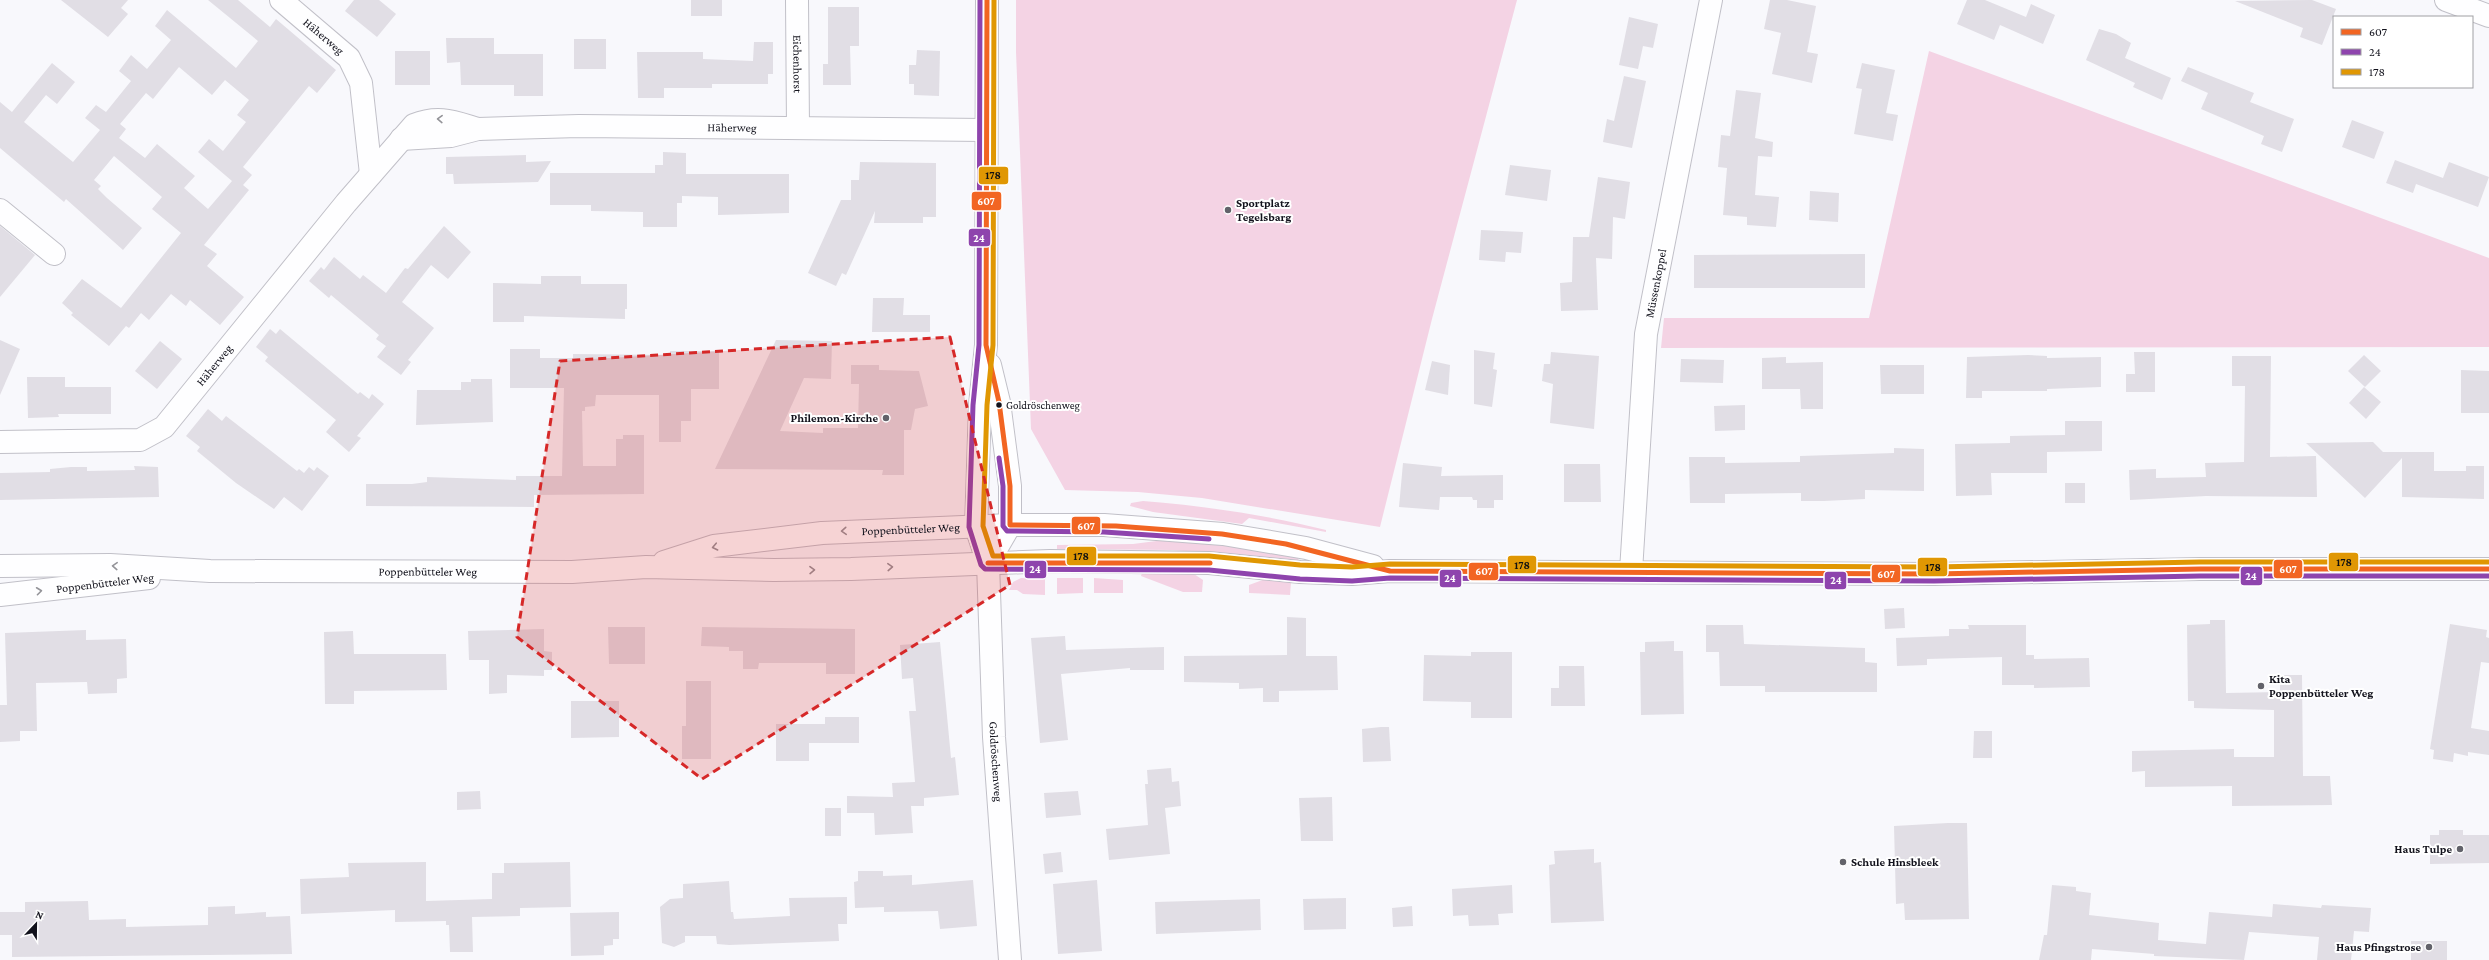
<svg xmlns="http://www.w3.org/2000/svg" width="2489" height="960" font-family="'Crimson Pro',serif">
<style>
.green{fill:#f4d3e4}
.building{fill:#e1dee5;fill-rule:evenodd}
.lines{fill:none;stroke-linecap:round;stroke-linejoin:round}
.minor-casing{stroke:#c1c0c8;stroke-width:24}
.major-casing{stroke:#c1c0c8;stroke-width:24}
.minor{stroke:#fefeff;stroke-width:22}
.major{stroke:#fefeff;stroke-width:22}
.bus-1-casing{stroke:#fff;stroke-width:8}
.bus-2-casing{stroke:#fff;stroke-width:8}
.bus-3-casing{stroke:#fff;stroke-width:8}
.bus-1{stroke:#f26522;stroke-width:5}
.bus-2{stroke:#8e44ad;stroke-width:5}
.bus-3{stroke:#e09703;stroke-width:5}
.oneway{stroke:#949499}
.marked{fill:#d62828;fill-opacity:0.2;stroke:#d62828;stroke-width:3;stroke-dasharray:8 5;stroke-linejoin:round}
.poi-dot{fill:#62626a;stroke:#fff;stroke-width:1.5}
.bus-dot{fill:#12121c;stroke:#fff;stroke-width:1.5}
.labels{text-anchor:middle;dominant-baseline:central;stroke-width:4;stroke-linejoin:round;paint-order:stroke}
.bus-label{font-size:11px;fill:#12121c;stroke:#fff;text-anchor:start}
.street-label{font-size:12px;fill:#12121c;stroke:#fff}
.poi-label{font-size:12px;font-weight:bold;fill:#12121c;stroke:#fff;text-anchor:start}
.line-badge{stroke:#fff;stroke-width:1.5}
.badge-label{font-size:11px;text-anchor:middle;font-weight:bold;fill:#fff}
.pale-badge-label{font-size:11px;text-anchor:middle;font-weight:bold;fill:#111}
</style>
<rect width="100%" height="100%" fill="#f8f8fc"/>
<!-- green -->
<g class="green">
<path d="M1016 0H1517L1432 319 1380 527 1202 498 1138 492 1065 490 1031 429 1016 52Z"/>
<path d="M1929 51 2489 258V347L1661 348 1664 318H1869Z"/>
<path d="M1143 501C1205 506 1266 515 1326 530V532L1249 518 1242 524 1153 512 1130 506 1131 503Z"/>
<path d="M1164 540 1223 545 1298 558 1299 561 1172 550 1057 549V545L1133 544Z"/>
<path d="M1142 573 1194 574 1203 580 1202 592H1183L1141 576Z"/>
<path d="M1021 578 1045 579V595L1023 594 1017 590H1009L1013 582Z"/>
<path d="M1057 578H1083V593L1057 594Z"/>
<path d="M1094 578 1123 580V593H1094Z"/>
<path d="M1268 578 1291 582 1290 595 1249 593V585Z"/>
</g>
<!-- building -->
<g class="building">
<path d="M61 0H128L121 8 128 14 108 37Z"/>
<path d="M208 0H238L270 27 276 19 336 70 317 93 309 86 243 167 252 175 243 185 249 190 204 245 217 254 207 266 244 297 220 325 190 300 186 306 171 294 149 320 141 313 129 328 126 326 109 346 71 315 73 313 62 303 82 279 121 308 181 233 152 209 162 197 114 156 94 180 101 186 98 189 107 198 142 228 123 250 66 199 64 202 0 148V102L12 112 52 63 75 82 57 104 46 95 24 122 73 162 100 130 85 118 96 105 106 112 131 81 119 71 131 55 147 69 171 40 155 26 167 10 236 68 258 41ZM179 67 212 95 225 80 249 100 237 115 246 122 223 151 209 139 198 152 232 181 208 209 184 188 195 176 157 144 145 158 119 138 126 129 120 124 146 93 153 99Z"/>
<path d="M354 0H379L396 14 377 37 345 11Z"/>
<rect x="691" y="0" width="31" height="16"/>
<path d="M1770 0H1787L1816 6 1807 52 1818 54 1812 83 1772 74 1781 33 1764 29Z"/>
<path d="M1967 0H1985L2026 17 2031 4 2055 15 2043 44 2000 25 1994 40 1957 24Z"/>
<path d="M2312 0 2336 9 2322 45 2300 37 2303 28 2235 1Z"/>
<path d="M828 7H859V46H850L851 85H823V64H828Z"/>
<path d="M1629 17 1658 24 1653 48 1643 46 1638 69 1619 65Z"/>
<path d="M2099 29 2116 34 2131 43 2125 58 2171 78 2162 100 2133 87 2135 83 2086 60Z"/>
<path d="M446 38H494V54H543V96H514V85H461L460 62 447 63Z"/>
<rect x="574" y="39" width="32" height="30"/>
<path d="M754 42H773V74H768V84H712V88H664V98H638L637 52H703V59L753 61Z"/>
<path d="M917 50 940 51 939 96 914 95V84H909V65H916Z"/>
<rect x="395" y="51" width="35" height="34"/>
<path d="M1862 63 1895 70 1886 113 1898 115 1893 141 1854 134 1862 89 1856 88Z"/>
<path d="M2188 67 2254 93 2250 102 2294 119 2282 152 2261 144 2264 136 2201 109 2208 93 2181 81Z"/>
<path d="M1624 76 1646 81 1632 148 1603 142 1607 119 1614 121Z"/>
<path d="M1736 90 1761 93 1755 138 1773 142 1772 157 1758 156 1755 195 1779 197 1776 227 1747 225V217L1723 215 1727 168 1718 167 1721 135 1730 136Z"/>
<path d="M2352 120 2384 132 2374 159 2342 147Z"/>
<path d="M663 152 686 153V174H789V213L718 215V197L682 196V203H677V227H643V212L591 211V205H550V173H655V165H663Z"/>
<path d="M526 155V162L551 161 538 182 454 184 453 174H446V157Z"/>
<path d="M2395 160 2443 178 2449 162 2489 177 2478 207 2416 184 2413 193 2386 183Z"/>
<path d="M860 162 936 163V217H923V223H874L875 211 846 275 842 273 836 286 808 273 841 200H851V180H859Z"/>
<path d="M1510 165 1551 170 1547 201 1505 195Z"/>
<path d="M1598 177 1630 182 1625 219 1613 217 1612 259 1596 258 1598 310 1561 311 1560 283 1572 282 1573 237H1589Z"/>
<path d="M1810 191 1839 193 1838 222 1809 220Z"/>
<path d="M0 226 35 255 0 297Z"/>
<path d="M444 226 471 252 448 279 431 265 402 302 434 328 408 360 411 362 401 375 377 357 386 346 376 339 379 335 331 295 329 298 309 281 321 267 324 270 334 257 360 279 363 275 386 293 405 268 408 269Z"/>
<path d="M1481 230 1523 232 1521 253 1506 252 1505 262 1479 260Z"/>
<path d="M1865 254V288H1694V255Z"/>
<path d="M541 276H581V284H627V309H625V319L524 316V322H493V283L541 284Z"/>
<path d="M873 298H904L903 315H930V332H872Z"/>
<path d="M270 329 276 334 280 329 358 394 360 392 369 399 372 394 384 404 357 436 361 438 349 452 326 432 336 420 265 361 268 357 256 347Z"/>
<path d="M0 340 20 349 0 395Z"/>
<path d="M776 340 832 341 831 379 804 378 780 431 823 433V428H858L859 384H851V365H879V370L919 371 928 406 915 409 911 430H904V475H882L883 470 715 469Z"/>
<path d="M160 341 182 359 157 389 135 371Z"/>
<path d="M510 349H540V358H573V354L670 355V351H719V389H691V421H681V442H659V395H596L595 406 585 407V411H582L583 466H616V439H623V435H644V494L534 495V507L366 506V484H412L427 482V477L516 480V476H562L564 388H510Z"/>
<path d="M1474 350 1495 353 1493 369 1497 370 1492 407 1474 404Z"/>
<path d="M1551 352 1599 356 1594 429 1550 423 1553 384 1542 381 1544 364H1550Z"/>
<path d="M2134 352H2155V392H2126V374H2135Z"/>
<path d="M2028 355 2047 356V358L2101 357V387L2047 389V391H1982V398H1966L1967 357Z"/>
<path d="M2364 355 2381 371 2365 387 2348 371Z"/>
<path d="M2232 356H2271L2270 457 2316 456 2317 497 2206 496 2130 500 2129 470 2156 469V478L2206 477 2205 463 2244 462 2245 386H2232Z"/>
<path d="M1786 357V363L1823 362V409H1801L1800 389H1762V358Z"/>
<path d="M1681 359 1724 360 1723 383 1680 382Z"/>
<path d="M1432 361 1450 365 1448 395 1425 390Z"/>
<path d="M1880 365H1924V394H1881Z"/>
<path d="M2461 370 2489 371V413H2461Z"/>
<path d="M27 377H65V387H111V414H58L59 417 28 418Z"/>
<path d="M471 379H492L493 422 416 425 417 390H461V382H471Z"/>
<path d="M2364 387 2381 402 2366 419 2349 403Z"/>
<path d="M1745 405V430L1715 431 1714 406Z"/>
<path d="M208 409 222 421 226 416 297 471 299 469 304 473 309 467 314 471 317 467 329 476 302 511 284 497 274 509 236 483 197 451 200 447 186 436Z"/>
<path d="M2065 421H2102V451L2047 452V473H1991L1992 495 1956 496 1955 444 2010 443V436L2065 435Z"/>
<path d="M2373 442 2383 452H2434V471H2466V466H2484V499L2402 497V458L2365 498 2306 443Z"/>
<path d="M1894 448 1924 449V491L1865 490V499L1824 501H1801V493L1725 494V503H1690L1689 457H1725V463L1800 462V456L1894 453Z"/>
<path d="M1403 463 1442 467 1441 476 1503 475V500H1494V508H1477V500H1473L1472 497H1440L1439 510 1399 507Z"/>
<path d="M1564 464H1600L1601 502H1564Z"/>
<path d="M134 466 158 467 159 497 0 500V473L50 472V469L71 467H87V471L135 470Z"/>
<rect x="2065" y="483" width="20" height="20"/>
<path d="M1904 608 1905 628 1885 629 1884 609Z"/>
<path d="M1287 617 1306 618V656H1337L1338 690 1279 691V702H1263V688L1239 689V683L1184 682V656L1287 655Z"/>
<path d="M2210 620H2225L2226 693 2280 692V675H2302L2303 776H2330L2332 805 2232 806V786L2145 787V771L2132 772V751L2234 749V757H2274V710L2194 708V701H2188L2187 625 2210 624Z"/>
<path d="M2450 624 2487 630 2486 637 2489 638V663L2481 662 2471 728 2489 731V755L2468 752V756L2454 753 2453 762 2433 759 2434 750 2430 749Z"/>
<path d="M1706 625H1743L1744 644 1865 648V662L1877 663V692H1765V686H1720L1719 652H1706Z"/>
<path d="M1968 625H2026V655H2034V659L2089 658 2090 687 2034 688V685H2002V657L1927 659V665L1897 666 1896 638 1949 636V629H1969Z"/>
<path d="M608 627H645V664H609Z"/>
<path d="M702 627 855 629V674H826V663H759L758 669H743V651H729V647L701 646Z"/>
<path d="M544 629V651L552 652V670H544V676L507 675V693L489 694V660H469L468 631Z"/>
<path d="M86 630V640L126 639 127 678 117 679V693L88 694 87 682 36 683 37 731H20V741L0 742V705H7L5 633Z"/>
<path d="M353 631 354 654H446L447 690 354 691V704H325L324 632Z"/>
<path d="M1065 636 1066 650 1164 647V670H1130V668L1061 674 1068 740 1040 743 1031 638Z"/>
<path d="M1674 641V651H1683L1684 714 1641 715 1640 652H1645V642Z"/>
<path d="M940 642 951 758 955 757 959 795 924 798V806H911L913 833 875 835 874 813H847V796L893 797 892 783 915 782 909 711H916L913 678 902 679 900 645Z"/>
<path d="M1471 652H1512V718H1471V702L1423 701 1424 655 1471 656Z"/>
<path d="M1559 666H1584L1585 706H1551V688H1559Z"/>
<path d="M686 681H711V759H682V726H686Z"/>
<path d="M571 701H619V737L571 738Z"/>
<path d="M825 717H859V743H809V761H776V724H825Z"/>
<path d="M1381 727H1389L1391 761 1363 762 1362 729Z"/>
<path d="M1974 731H1992V758H1973Z"/>
<path d="M1171 768 1172 782 1179 781 1181 806 1165 808 1170 854 1109 860 1106 829 1148 825 1145 784H1148L1147 770Z"/>
<path d="M480 791 481 809 457 810V792Z"/>
<path d="M1078 791 1081 815 1046 818 1044 793Z"/>
<path d="M1332 797 1333 841H1301L1299 798Z"/>
<rect x="825" y="808" width="16" height="28"/>
<path d="M1948 823H1967L1969 919 1905 920 1904 903 1896 904 1894 826Z"/>
<path d="M2439 830H2463V835H2489V863L2430 864V835H2439Z"/>
<path d="M1594 849V863L1601 862 1604 921 1551 923 1549 865 1555 864 1554 851Z"/>
<path d="M1061 852 1063 872 1045 874 1043 854Z"/>
<path d="M426 862V901L492 899V873H504V863L570 862 571 907 520 908V916L472 917 473 952H450L449 925H446V921L395 922V910L301 914 300 879 349 877 348 863Z"/>
<path d="M858 871H883V876L912 875V885L973 880 977 926 940 929 938 911 884 912V907L855 908 854 882 858 881Z"/>
<path d="M1097 880 1102 951 1058 954 1053 884Z"/>
<path d="M729 881 731 912H733L734 919 790 916 789 898 847 897V924H838L839 941 729 945 717 944 716 936H685V942L674 947 662 943 660 907 670 899 683 898V884Z"/>
<path d="M1512 885 1513 913 1498 914 1499 925 1469 926 1468 915 1453 916 1452 889Z"/>
<path d="M2052 885 2076 887V891L2091 893 2089 915 2159 923 2158 940 2206 944 2209 912 2272 917 2273 904 2321 908 2322 905 2371 908 2369 932 2354 931 2351 960H2317L2319 937 2249 932 2244 960 2154 956V954L2092 949 2091 960H2039L2044 935H2047Z"/>
<path d="M1346 898V929L1304 930 1303 899Z"/>
<path d="M1260 899 1261 930 1156 934 1155 902Z"/>
<path d="M88 901 89 920 126 919V927L208 925V907L235 906V914L266 912V917L290 916 292 954 12 957V935H0V912H25V902Z"/>
<path d="M1412 906 1413 926 1393 927 1392 908Z"/>
<path d="M619 912V939H613V945L604 946V955L571 956 570 913Z"/>
<rect x="2411" y="941" width="36" height="19"/>
</g>
<g class="lines">
<defs>
<g id="minor">
<path id="s1" d="M281 0 349 58 361 83 371 174"/>
<path id="s2" d="M797 0 798 128"/>
<path id="s3" d="M987 0 986 345 980 405 976 527 988 563 994 737 1010 960"/>
<path d="M2446 0 2489 16"/>
<path id="s4" d="M401 139 451 136 478 129 579 126 985 130"/>
<path d="M0 210 54 254"/>
<path id="s5" d="M0 442 140 440 164 427 346 203 414 125C439 115 454 122 478 129"/>
<path d="M988 563 1010 525V486L999 402 990 365"/>
<path id="s6" d="M1631 571 1646 334 1711 0"/>
</g>
<g id="major">
<path id="s7" d="M664 562 714 546 822 533 1010 525H1104L1223 534 1306 548 1373 566"/>
<path id="s8" d="M0 566 110 565 210 571 572 572 646 567 774 570 851 569 1050 561 1209 563 1300 572 1352 574 1390 571 1934 574 2200 569H2489"/>
<path d="M0 595 149 578"/>
</g>
</defs>
<!-- minor casing -->
<use href="#minor" class="minor-casing"/>
<!-- major casing -->
<use href="#major" class="major-casing"/>
<!-- minor -->
<use href="#minor" class="minor"/>
<!-- major -->
<use href="#major" class="major"/>
<defs>
<g id="bus-1">
<path d="M987 0 986 345 999 402 1010 486V525L1116 526 1222 534 1286 544 1390 571 1934 574 2200 569H2489"/>
<path d="M988 563H1210"/>
</g>
<g id="bus-2">
<path d="M980 0 979 345 973 405 969 527 981 565 985 569 1209 570 1300 579 1352 581 1390 578 1934 581 2200 576H2489"/>
<path d="M999 458 1003 486V526L1007 531 1104 532 1209 539"/>
</g>
<path id="bus-3" d="M994 0 993 345 987 405 983 526 993 556H1209L1300 565 1352 567 1390 564 1934 567 2200 562H2489"/>
</defs>
<!-- bus-1 casing -->
<use href="#bus-1" class="bus-1-casing"/>
<!-- bus-2 casing -->
<use href="#bus-2" class="bus-2-casing"/>
<!-- bus-3 casing -->
<use href="#bus-3" class="bus-3-casing"/>
<!-- bus-1 -->
<use href="#bus-1" class="bus-1"/>
<!-- bus-2 -->
<use href="#bus-2" class="bus-2"/>
<!-- bus-3 -->
<use href="#bus-3" class="bus-3"/>
</g>
<!-- one-way arrows -->
<defs><path id="oneway-chevron" d="M-2-3.5L2.5 0L-2 3.5" fill="none" stroke-width="1.6" stroke-linecap="round" stroke-linejoin="round"/></defs>
<g class="oneway">
<use href="#oneway-chevron" transform="translate(440 119) rotate(-178)"/>
<use href="#oneway-chevron" transform="translate(844 531) rotate(176)"/>
<use href="#oneway-chevron" transform="translate(715 547) rotate(168)"/>
<use href="#oneway-chevron" transform="translate(115 566) rotate(-177)"/>
<use href="#oneway-chevron" transform="translate(890 567) rotate(-3)"/>
<use href="#oneway-chevron" transform="translate(812 570) rotate(-1)"/>
<use href="#oneway-chevron" transform="translate(39 591) rotate(-7)"/>
</g>
<!-- marked area -->
<path class="marked" d="M950 337 1010 585 702 779 517 637 560 361Z"/>
<!-- markers -->
<g class="poi-dot">
<circle cx="1228" cy="210" r="4"/>
<circle cx="886" cy="418" r="4"/>
<circle cx="2261" cy="686" r="4"/>
<circle cx="2460" cy="849" r="4"/>
<circle cx="1843" cy="862" r="4"/>
<circle cx="2429" cy="947" r="4"/>
</g>
<circle class="bus-dot" cx="999" cy="405" r="3.5"/>
<g class="labels">
<!-- bus labels -->
<g class="bus-label">
<text x="1006" y="405">Goldröschenweg</text>
</g>
<!-- street labels -->
<g class="street-label">
<text stroke="none"><textPath href="#s1" startOffset="56">Häherweg</textPath></text>
<text stroke="none"><textPath href="#s2" startOffset="64">Eichenhorst</textPath></text>
<text stroke="none"><textPath href="#s4" startOffset="332">Häherweg</textPath></text>
<text stroke="none"><textPath href="#s6" startOffset="289">Müssenkoppel</textPath></text>
<text stroke="none"><textPath href="#s5" startOffset="247">Häherweg</textPath></text>
<text stroke="none"><textPath href="#s7" startOffset="250">Poppenbütteler Weg</textPath></text>
<text stroke="none"><textPath href="#s8" startOffset="428">Poppenbütteler Weg</textPath></text>
<text transform="translate(105 583) rotate(-7)">Poppenbütteler Weg</text>
<text stroke="none"><textPath href="#s3" startOffset="764">Goldröschenweg</textPath></text>
</g>
<!-- poi labels -->
<g class="poi-label">
<text x="1236" y="203">Sportplatz<tspan x="1236" dy="14">Tegelsbarg</tspan></text>
<text x="878" y="418" text-anchor="end">Philemon-Kirche</text>
<text x="2269" y="679">Kita<tspan x="2269" dy="14">Poppenbütteler Weg</tspan></text>
<text x="2452" y="849" text-anchor="end">Haus Tulpe</text>
<text x="1851" y="862">Schule Hinsbleek</text>
<text x="2421" y="947" text-anchor="end">Haus Pfingstrose</text>
</g>
</g>
<g class="line-badge">
<rect x="978" y="166" width="31" height="19" rx="4" fill="#e09703"/>
<rect x="971" y="191" width="31" height="20" rx="4" fill="#f26522"/>
<rect x="968" y="228" width="23" height="19" rx="4" fill="#8e44ad"/>
<rect x="1071" y="516" width="30" height="19" rx="4" fill="#f26522"/>
<rect x="1066" y="546" width="31" height="20" rx="4" fill="#e09703"/>
<rect x="2328" y="552" width="31" height="20" rx="4" fill="#e09703"/>
<rect x="1507" y="555" width="30" height="19" rx="4" fill="#e09703"/>
<rect x="1917" y="557" width="31" height="20" rx="4" fill="#e09703"/>
<rect x="2273" y="559" width="30" height="20" rx="4" fill="#f26522"/>
<rect x="1024" y="560" width="23" height="19" rx="4" fill="#8e44ad"/>
<rect x="1468" y="562" width="31" height="19" rx="4" fill="#f26522"/>
<rect x="1871" y="564" width="30" height="19" rx="4" fill="#f26522"/>
<rect x="2240" y="566" width="23" height="20" rx="4" fill="#8e44ad"/>
<rect x="1439" y="569" width="23" height="19" rx="4" fill="#8e44ad"/>
<rect x="1824" y="571" width="23" height="19" rx="4" fill="#8e44ad"/>
</g>
<g class="badge-label">
<text x="986" y="205">607</text>
<text x="979" y="242">24</text>
<text x="1086" y="530">607</text>
<text x="2288" y="573">607</text>
<text x="1035" y="573">24</text>
<text x="1484" y="575">607</text>
<text x="1886" y="578">607</text>
<text x="2251" y="580">24</text>
<text x="1450" y="582">24</text>
<text x="1836" y="584">24</text>
</g>
<g class="pale-badge-label">
<text x="993" y="179">178</text>
<text x="1081" y="560">178</text>
<text x="2344" y="566">178</text>
<text x="1522" y="569">178</text>
<text x="1933" y="571">178</text>
</g>
<!-- legend -->
<rect x="2333" y="16" width="140" height="72" fill="#ffffff" stroke="#a0a0a4"/>
<rect x="2341" y="29" width="20" height="6" fill="#f26522" stroke="#a0a0a4"/>
<text x="2369" y="36" font-size="12" fill="#12121c">607</text>
<rect x="2341" y="49" width="20" height="6" fill="#8e44ad" stroke="#a0a0a4"/>
<text x="2369" y="56" font-size="12" fill="#12121c">24</text>
<rect x="2341" y="69" width="20" height="6" fill="#e09703" stroke="#a0a0a4"/>
<text x="2369" y="76" font-size="12" fill="#12121c">178</text>
<!-- north arrow -->
<g transform="translate(36 924) rotate(22)" stroke="#ffffff" stroke-width="3" paint-order="stroke">
<path d="M0-3L7 15L0 10L-7 15Z" fill="#12121c"/>
<text y="-6" font-size="11" font-weight="bold" text-anchor="middle" fill="#12121c">N</text>
</g>
</svg>
